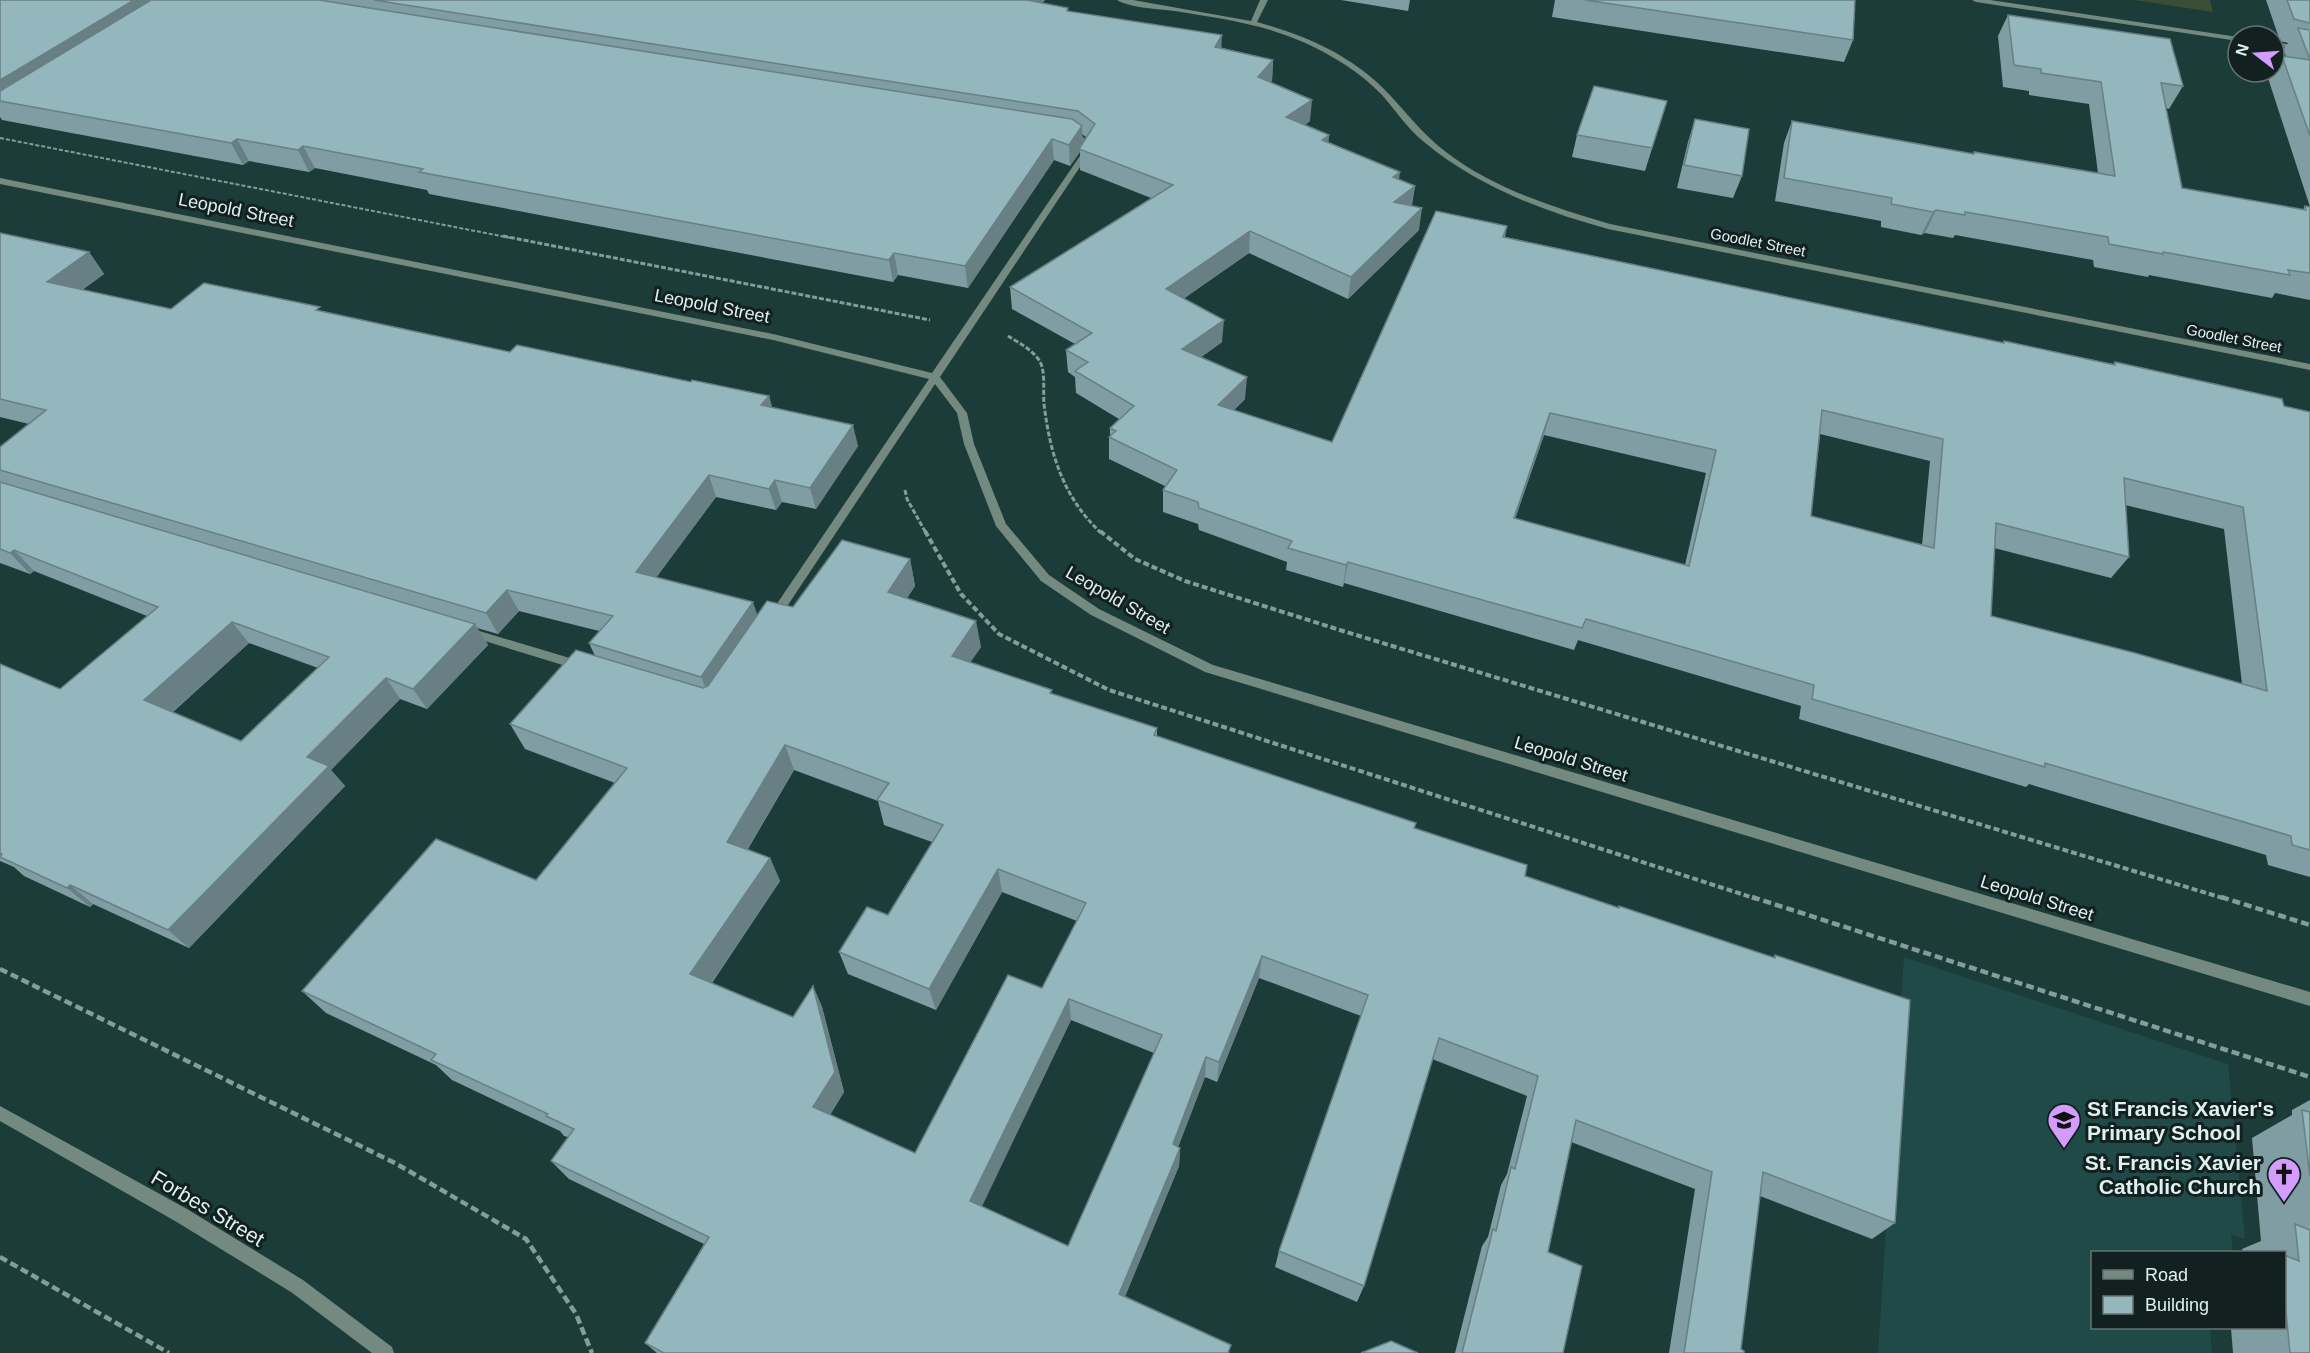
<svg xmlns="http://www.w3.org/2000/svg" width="2310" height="1353" font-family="Helvetica,sans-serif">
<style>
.built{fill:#1f4a47}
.green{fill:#394e34}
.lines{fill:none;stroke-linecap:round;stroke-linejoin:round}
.path-far3{stroke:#849d9a;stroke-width:2;stroke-dasharray:4 2;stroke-linecap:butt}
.path-far2{stroke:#849d9a;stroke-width:3;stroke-dasharray:5 2;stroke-linecap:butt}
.path-far1{stroke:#849d9a;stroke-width:4;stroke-dasharray:6 3;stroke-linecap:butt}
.path{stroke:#849d9a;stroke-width:4.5;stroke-dasharray:8 4;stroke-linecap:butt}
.minor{fill:#74897f;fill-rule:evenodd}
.wall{fill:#7f9da3;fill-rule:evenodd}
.shaded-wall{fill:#687f84}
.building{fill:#94b6bd;stroke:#687f84;stroke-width:1.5;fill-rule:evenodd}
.labels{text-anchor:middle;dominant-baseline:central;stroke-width:6;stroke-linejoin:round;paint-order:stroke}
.far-street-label{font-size:15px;fill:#dff1ef;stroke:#12201f}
.street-label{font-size:18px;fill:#dff1ef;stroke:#12201f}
.near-poi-label{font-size:21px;font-weight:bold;fill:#dff1ef;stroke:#12201f;text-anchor:start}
.near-street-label{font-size:21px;fill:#dff1ef;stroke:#12201f}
</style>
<rect width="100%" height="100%" fill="#1c3c39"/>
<!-- built -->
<path class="built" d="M1904 957 2228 1064 2245 1239 2231 1235 2233 1252H2092V1328H2210L2212 1353H1878Z"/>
<!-- green -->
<path class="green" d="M2135 0H2210L2213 12 2134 0Z"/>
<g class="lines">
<!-- path-far3 -->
<path class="path-far3" d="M0 138 511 238"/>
<!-- path-far2 -->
<g class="path-far2">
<path d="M503 236 930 320"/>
<path d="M1008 336C1019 343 1039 353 1042 367 1045 378 1043 392 1044 404 1050 454 1063 497 1101 533"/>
<path d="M905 490 907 499 926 533"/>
</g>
<!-- path-far1 -->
<g class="path-far1">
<path d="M925 531 961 594 999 634 1109 690 1757 899"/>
<path d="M1100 531 1135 559 1185 581 1343 631 2226 899"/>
</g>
<!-- path -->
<g class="path">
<path d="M1752 897 2310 1077"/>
<path d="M2221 897 2310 925"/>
<path d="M0 969 395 1163 526 1239 576 1314 592 1353"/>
<path d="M0 1257 169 1353"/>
</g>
<!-- minor -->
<g class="minor">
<path d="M1117 0H1133L1251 21 1260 0H1268L1257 22C1303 35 1347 53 1382 87 1404 109 1421 133 1446 152 1494 189 1553 207 1610 224L2310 364V370L1608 229C1542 211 1477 186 1424 142 1408 129 1396 111 1382 95 1360 72 1332 55 1303 42 1263 24 1218 18 1175 11 1159 9 1130 8 1117 0Z"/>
<path d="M1972 0H1990L2238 37V41L1976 2Z"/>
<path d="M2274 42 2310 48V52L2274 46Z"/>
<path d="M1066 133 1079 134 1094 146 940 377 967 413 974 444 1006 524 1049 575 1099 609 1213 665 2310 992V1006L1205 672 1091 615 1041 581 996 526 964 444 957 413 935 384 778 620H770L768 617 770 614 929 379 773 340 0 184V178L773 334 932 373 1086 147 1074 138 1066 137Z"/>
<path d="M466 627 583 662 585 665 583 668 579 670 462 634 460 631Z"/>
<path d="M0 1106 187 1209 303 1280 392 1347 394 1353H372L291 1292 175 1221 0 1121Z"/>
</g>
</g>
<!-- wall -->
<g class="wall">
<path d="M0 0H1045L1042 3 1069 11 1273 60 1272 81 1270 82 1310 121 1305 125 1329 135 1328 142 1399 179 1415 186 1412 205 1419 230 1348 299 1249 253 1183 299 1222 342 1201 357 1245 399 1234 410 1332 442 1507 226 1505 237 2003 343 2004 341 2113 364 2115 362 2284 406 2310 412V877L2268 865 2266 855 2029 784 2026 787 1799 719 1801 706 1578 640 1574 650 1344 583 1343 587 1286 570 1287 562 1199 530 1198 524 1163 512V490L1165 486 1109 459V437L1110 436V428L1119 419 1076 393 1075 377 1068 372 1066 350 1075 344 1012 309 1010 287 1151 198 1080 170V152L1070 166 1054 160 968 288 898 275 893 282 429 194 427 190 315 168 309 172 249 161 243 165 2 120 0 117ZM1082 134 1087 138 1083 144ZM1820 434 1930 461 1922 545 1811 516ZM1544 435 1706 473 1685 565 1515 519ZM2125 505 2224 529 2242 684 1991 616 1994 548 2111 578 2129 557Z"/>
<path d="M1341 0H1410L1408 11Z"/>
<path d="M1555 0H1855L1853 40 1844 62 1552 17Z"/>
<path d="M2266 0H2310V300L2275 293 2272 298 2149 275 2148 277 2094 267 2093 260 1955 235 1953 238 1925 233 1921 235 1881 227V221L1775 201 1784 143 1792 121 1973 154 1974 152 2098 173 2089 104 2029 95V91L2003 87 1998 36 2008 15 2183 86 2169 109 2166 108 2182 188 2303 210 2305 206 2310 207 2268 78 2272 72H2274V69L2282 56H2286L2283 50 2288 43 2280 41Z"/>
<path d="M1667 101 1645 171 1572 157 1577 135Z"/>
<path d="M1695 119 1742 176 1733 198 1677 188 1688 142Z"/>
<path d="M0 233 89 252 104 274 82 290 171 309 323 312 510 352 769 396 772 408 858 446 816 509 782 502 776 510 716 497 656 577 757 614 793 607 910 559 915 586 907 598 981 647 970 662 1052 694 1157 728V736L1415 828 1525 876 1618 908 1619 906 1773 958 1775 955 1895 1223 1872 1239 1760 1196 1741 1349 1744 1353H1669L1695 1189 1571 1142 1548 1252 1563 1353H1455L1482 1246 1488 1237 1501 1185 1507 1174 1527 1096 1432 1059 1364 1286 1357 1302 1275 1267 1279 1251 1361 1016 1259 978 1217 1082 1205 1077 1178 1147 1180 1148 1179 1166 1125 1296 1230 1353H657L645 1343 704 1244 569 1179 551 1161 568 1137 564 1136 560 1131 452 1080 436 1065 326 1013 302 991 536 880 615 783 525 749 510 724 595 656 589 643 599 631 519 611 498 634 477 628 488 645 427 709 400 699 331 770 345 786 189 948 93 904 90 907 24 876 14 867 0 861V664L60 689 147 616 34 571 30 574 0 563V447L29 424 0 417ZM249 643 318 668 241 741 173 712ZM794 770 878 801 884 825 932 842 888 915 839 952 848 974 936 1010 1002 892 1077 921 1042 988 915 1153 830 1115 844 1092 822 1007 813 986 793 1017 712 983 780 881 770 858 748 849ZM1071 1020 1154 1053 1068 1246 981 1207Z"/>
<path d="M2310 1100V1353H2233L2231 1328H2284V1252H2243L2242 1249 2261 1241 2252 1138 2292 1115V1110Z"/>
</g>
<!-- shaded-wall -->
<g class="shaded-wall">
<path d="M134 0H179L0 101V80Z"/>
<path d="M1024 0H1045L1025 20Z"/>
<path d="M1222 35 1221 56 1215 47Z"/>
<path d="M1273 60 1272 81 1257 98 1258 77Z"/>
<path d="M1312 100 1310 121 1284 138 1286 117Z"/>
<path d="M1082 126 1083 148 1079 149 1080 152 1070 166 1069 145Z"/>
<path d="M1329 135 1327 157 1322 140Z"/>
<path d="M237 139 249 161 243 165 231 143Z"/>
<path d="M1052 139 1054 160 968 288 965 266Z"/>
<path d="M303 146 315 168 309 172 298 150Z"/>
<path d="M1400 172 1397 194 1393 177Z"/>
<path d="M1415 186 1411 208 1394 202Z"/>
<path d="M1422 208 1419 230 1348 299 1351 277Z"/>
<path d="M1936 210 1925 233 1921 235 1933 212Z"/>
<path d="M1250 231 1249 253 1166 311V289Z"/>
<path d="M89 252 104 274 63 304 47 282Z"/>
<path d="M894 253 898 275 893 282 889 260Z"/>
<path d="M1224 320 1222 342 1182 371V349Z"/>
<path d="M1247 377 1245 399 1217 427 1218 405Z"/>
<path d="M769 396 775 417 761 405Z"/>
<path d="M1550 413 1544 435 1508 540 1514 518Z"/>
<path d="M853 425 858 446 816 509 810 488Z"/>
<path d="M709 475 716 497 645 593 636 572Z"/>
<path d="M775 480 782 502 776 510 769 489Z"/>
<path d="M14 550 34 571 30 574 10 553Z"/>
<path d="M910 559 915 586 894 618 888 592Z"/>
<path d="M1348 562 1344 583 1343 587 1346 565Z"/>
<path d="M507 590 519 611 498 634 486 613Z"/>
<path d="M753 602 760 623 710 697 701 677Z"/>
<path d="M976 621 981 647 957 682 952 656Z"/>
<path d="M232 622 249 643 163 720 144 700Z"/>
<path d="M475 624 488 645 427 709 413 689Z"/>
<path d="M386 678 400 699 331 770 345 786 189 948 168 930 307 757Z"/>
<path d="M785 745 794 770 738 865 727 842Z"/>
<path d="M770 858 780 881 703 995 690 974Z"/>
<path d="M998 869 1002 892 936 1010 929 989Z"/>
<path d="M70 885 93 904 90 907 67 888Z"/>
<path d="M1262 956 1259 978 1217 1082 1219 1062Z"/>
<path d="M813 986 822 1007 844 1092 823 1126 813 1107Z"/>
<path d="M1069 999 1071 1020 976 1219 970 1201Z"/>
<path d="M1206 1057 1205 1077 1172 1163 1173 1144Z"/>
<path d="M1180 1148 1179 1166 1120 1309 1119 1294Z"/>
</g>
<!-- building -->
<g class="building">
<path d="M0 0H134L0 80Z"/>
<path d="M151 0H319L1072 119 1082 126 1069 145 1052 139 965 266 894 253 889 260 419 172 423 169 303 146 298 150 237 139 231 143 0 101V91Z"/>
<path d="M374 0H1027L1068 8 1067 11 1222 35 1215 47 1273 60 1258 77 1312 100 1286 117 1329 135 1322 140 1400 172 1393 177 1415 186 1394 202 1422 208 1351 277 1250 231 1166 289 1224 320 1182 349 1247 377 1218 405 1332 442 1436 211 1507 226 1503 237 2004 343V341L2115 365V362L2282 399 2284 406 2310 412V850L2292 845 2291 836 2045 763V767L1812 699 1814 685 1586 619 1582 628 1348 562 1346 565 1288 548 1292 541 1199 508 1198 502 1163 490 1177 470 1109 437 1116 431 1110 428 1134 406 1075 371 1088 362 1066 350 1092 333 1010 287 1173 185 1079 149 1095 124 1078 111ZM1822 410 1943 439 1934 548 1811 516ZM1550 413 1716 450 1689 566 1514 518ZM2124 478 2243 507 2267 691 2135 653 1991 616 1996 523 2129 557Z"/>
<path d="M1585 0H1855L1853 40Z"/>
<path d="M2287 0H2310V23L2294 19Z"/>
<path d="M2008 15 2170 39 2183 86 2161 83 2182 188 2306 210 2305 206 2310 207V273L2288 270 2290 275 2163 252V254L2109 244 2108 237 1965 212V215L1936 210 1933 212 1891 204 1892 198 1784 178 1792 121 1974 154V152L2115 176 2101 82 2041 73V69L2014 65Z"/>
<path d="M2298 28 2310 30V136L2282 56 2310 60Z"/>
<path d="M1594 86 1667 101 1652 148 1577 135Z"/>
<path d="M1695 119 1749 129 1742 176 1684 165Z"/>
<path d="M0 233 89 252 47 282 171 309 204 283 320 307 316 310 510 352 517 345 691 382 692 380 769 396 761 405 853 425 810 488 775 480 769 489 709 475 636 572 753 602 701 677 589 643 613 616 507 590 486 613 0 470V447L46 410 0 399Z"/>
<path d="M0 482 475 624 413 689 386 678 307 757 329 766 168 930 70 885 67 888 0 857 2 854 0 853V664L60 689 158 607 14 550 10 553 0 549ZM232 622 329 657 241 741 144 700Z"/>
<path d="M842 540 910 559 888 592 976 621 952 656 1052 690 1050 693 1157 728 1154 735 1416 823 1414 828 1527 865 1525 876 1619 908V906L1775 958V955L1910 1000 1895 1223 1763 1172 1741 1349 1744 1351V1353H1684L1712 1172 1576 1120 1548 1252 1582 1266 1563 1353H1462L1493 1229 1496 1231 1511 1167 1515 1169 1538 1076 1439 1038 1364 1286 1279 1251 1368 995 1262 956 1219 1062 1206 1057 1173 1144 1180 1148 1119 1294 1231 1345 1228 1353H664L645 1343 709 1237 551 1161 574 1129 546 1116 548 1114 431 1060 436 1054 302 991 436 839 536 880 627 768 510 724 576 650 703 688 708 686 767 601 793 607ZM785 745 889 783 877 800 943 825 888 915 867 907 839 952 929 989 998 869 1086 903 1042 988 1008 975 915 1153 813 1107 835 1072 813 986 793 1017 690 974 770 858 727 842ZM1069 999 1162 1035 1068 1246 970 1201Z"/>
<path d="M2302 1110 2310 1112V1176Z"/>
<path d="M2295 1224 2310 1230V1353H2290L2284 1291V1255L2299 1261Z"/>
<path d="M1391 1341 1418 1353H1361Z"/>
</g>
<!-- icons -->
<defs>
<symbol id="school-pin" viewBox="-11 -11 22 30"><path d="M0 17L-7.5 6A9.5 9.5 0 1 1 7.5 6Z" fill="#d39cfd" stroke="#12201f"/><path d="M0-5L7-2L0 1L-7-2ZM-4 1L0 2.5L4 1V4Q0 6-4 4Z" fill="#111"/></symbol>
<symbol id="church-pin" viewBox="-11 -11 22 30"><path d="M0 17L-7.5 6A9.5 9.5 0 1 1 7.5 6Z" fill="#d39cfd" stroke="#12201f"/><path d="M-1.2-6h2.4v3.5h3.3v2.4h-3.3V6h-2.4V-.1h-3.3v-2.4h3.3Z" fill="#111"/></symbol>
</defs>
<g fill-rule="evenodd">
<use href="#school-pin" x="2045" y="1101" width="38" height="52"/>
<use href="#church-pin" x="2265" y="1155" width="38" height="52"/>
</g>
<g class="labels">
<!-- far-street labels -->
<g class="far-street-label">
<text transform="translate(1758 242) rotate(11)">Goodlet Street</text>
<text transform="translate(2234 338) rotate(11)">Goodlet Street</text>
</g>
<!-- street labels -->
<g class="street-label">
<text transform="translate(236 210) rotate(11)">Leopold Street</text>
<text transform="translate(712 306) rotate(11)">Leopold Street</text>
<text transform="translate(1118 600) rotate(30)">Leopold Street</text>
<text transform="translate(1571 759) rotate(17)">Leopold Street</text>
<text transform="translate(2037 898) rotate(17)">Leopold Street</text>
</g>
<!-- near-poi labels -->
<g class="near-poi-label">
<text x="2087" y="1108">St Francis Xavier's<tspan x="2087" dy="24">Primary School</tspan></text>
<text x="2261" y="1162" text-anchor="end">St. Francis Xavier<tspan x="2261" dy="24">Catholic Church</tspan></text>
</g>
<!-- near-street labels -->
<g class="near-street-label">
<text transform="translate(208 1208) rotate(31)">Forbes Street</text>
</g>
</g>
<!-- legend -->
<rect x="2091" y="1251" width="195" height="78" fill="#12201f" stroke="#647472" stroke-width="1.5"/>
<rect x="2103" y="1270" width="30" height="9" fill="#74897f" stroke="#647472" stroke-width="1.5"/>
<text x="2145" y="1281" font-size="18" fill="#dff1ef">Road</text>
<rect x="2103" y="1296" width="30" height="18" fill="#94b6bd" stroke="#647472" stroke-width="1.5"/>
<text x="2145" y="1311" font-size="18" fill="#dff1ef">Building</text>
<!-- north arrow -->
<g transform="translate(2256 54) rotate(287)"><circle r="28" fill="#12201f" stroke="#647472" stroke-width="1.5"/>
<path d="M0-4.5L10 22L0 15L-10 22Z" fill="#d39cfd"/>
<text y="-9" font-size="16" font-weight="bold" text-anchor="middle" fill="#dff1ef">N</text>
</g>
</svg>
